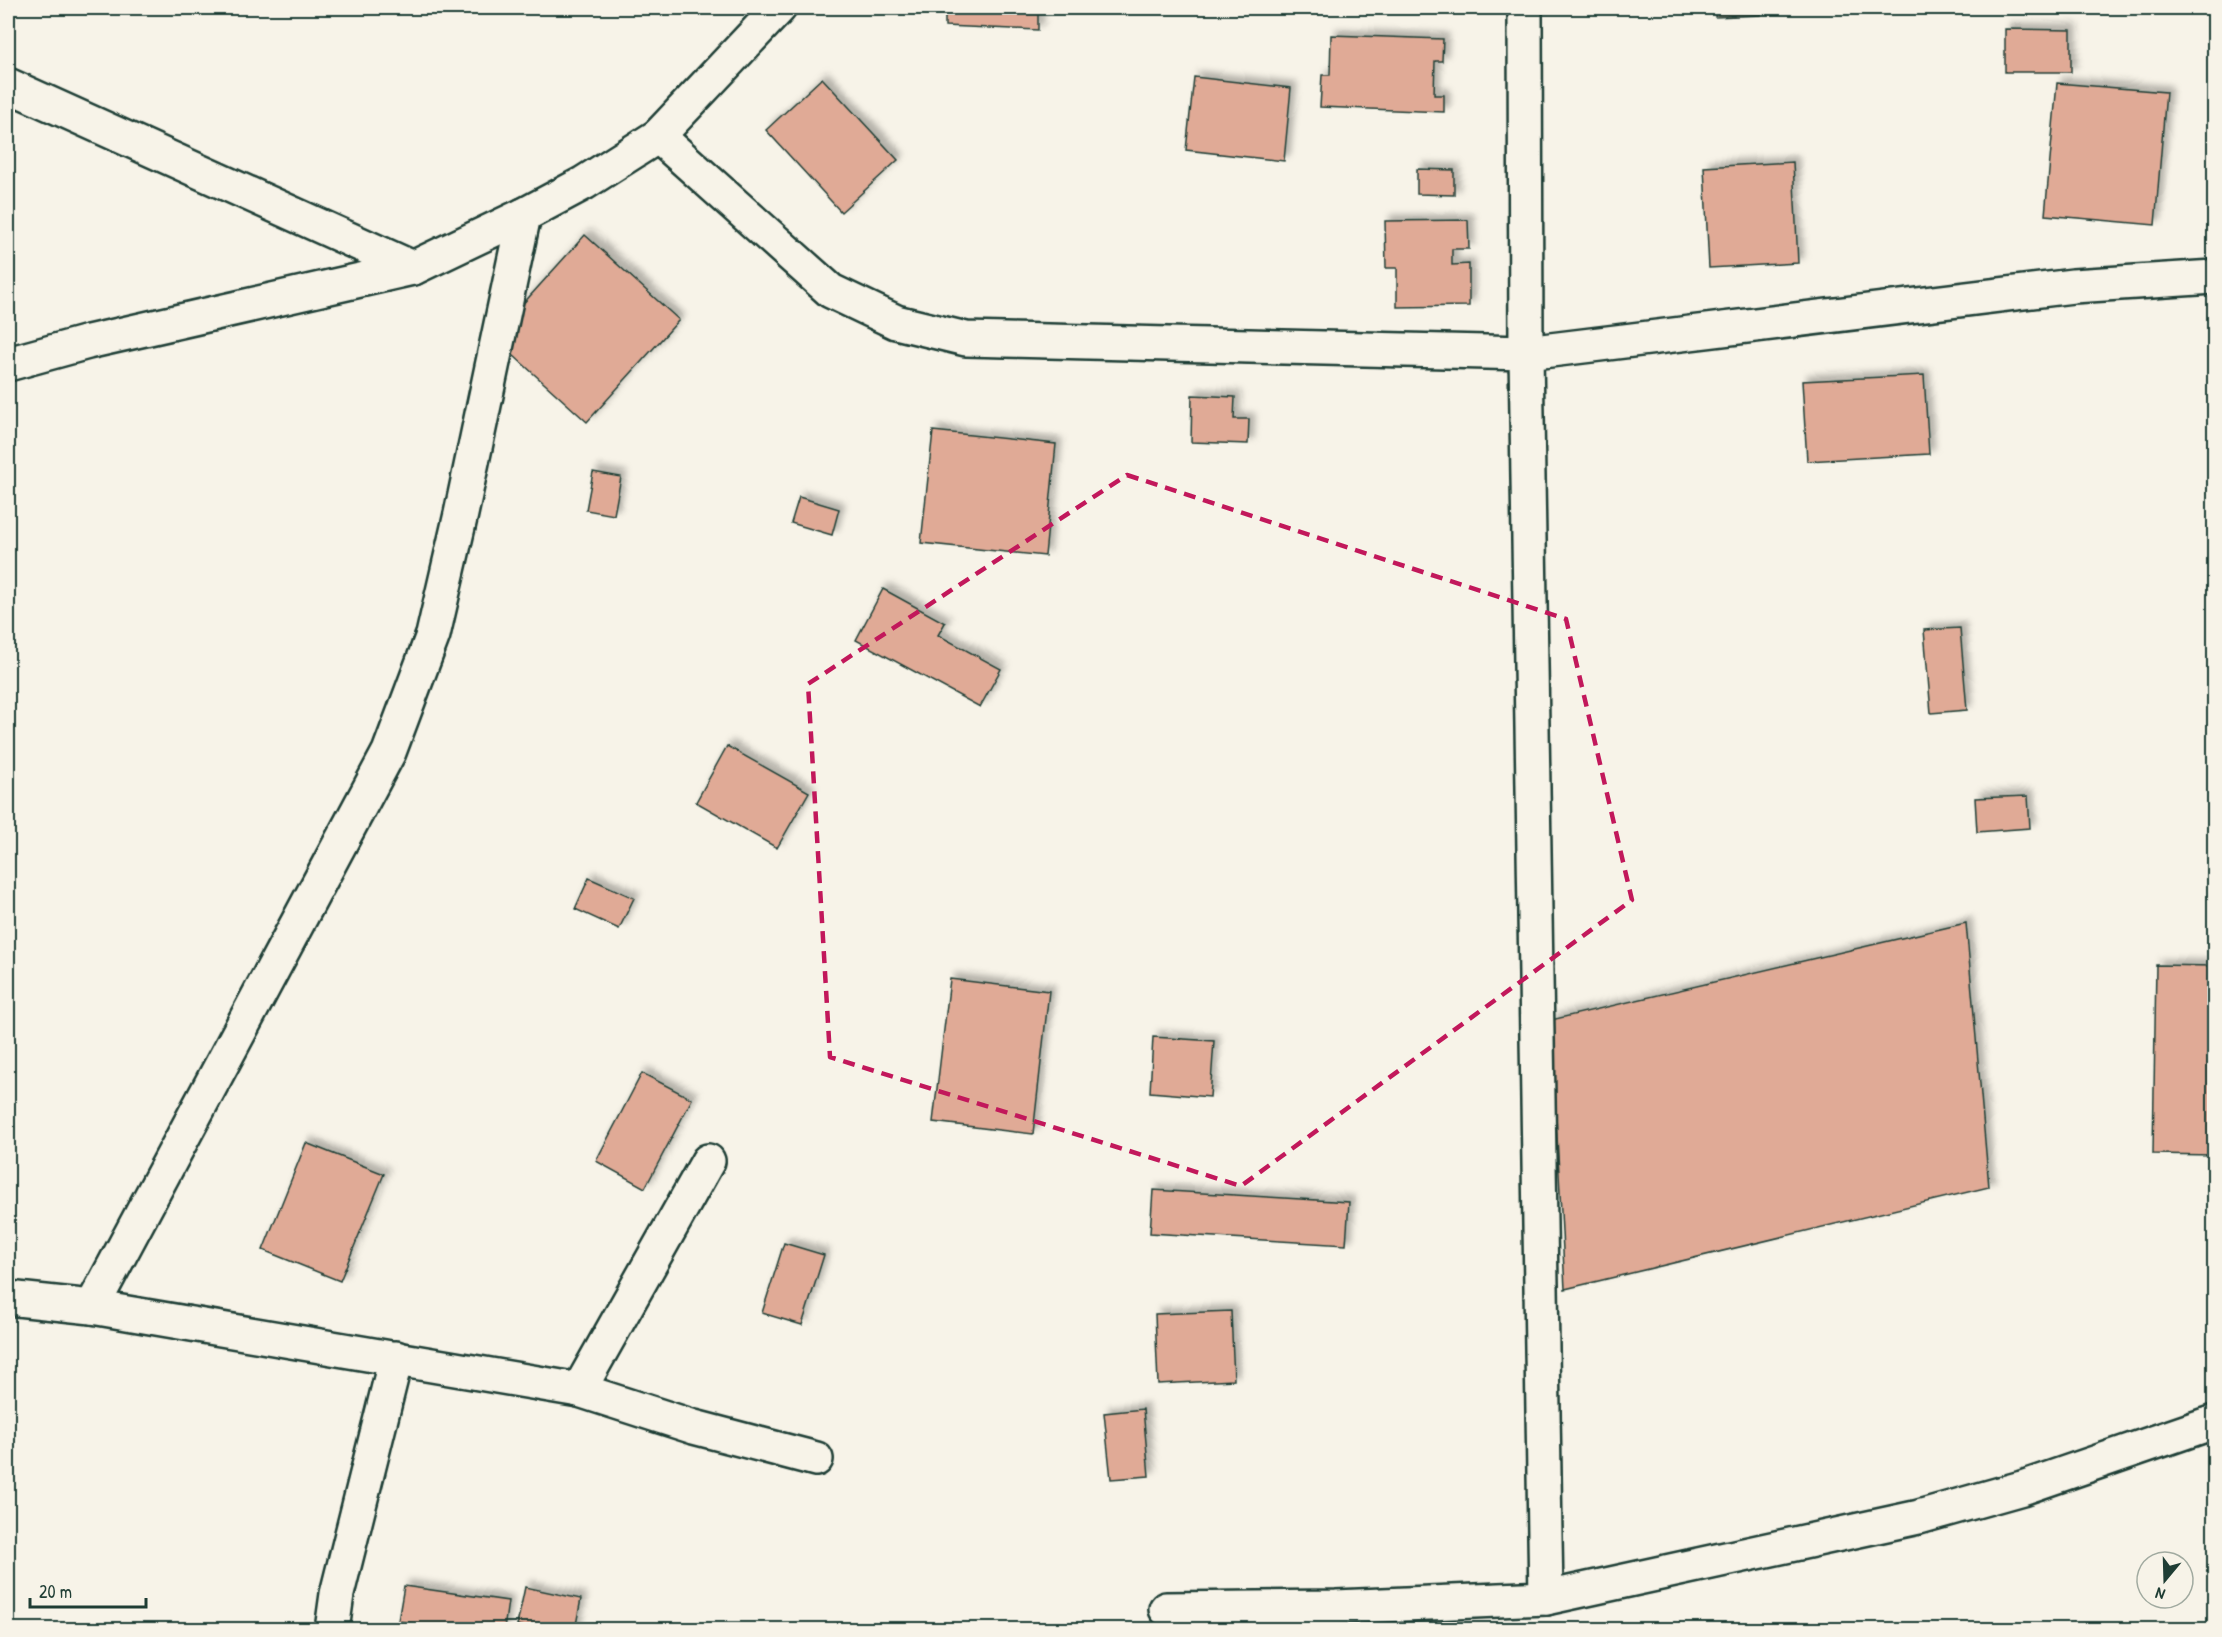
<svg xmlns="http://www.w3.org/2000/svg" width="2222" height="1637" font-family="'Patrick Hand',sans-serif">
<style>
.building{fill:#e0aa96;stroke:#1f3d34;stroke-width:1.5;filter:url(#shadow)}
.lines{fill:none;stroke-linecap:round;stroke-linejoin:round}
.minor-casing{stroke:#1f3d34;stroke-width:38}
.minor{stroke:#f7f3e8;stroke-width:33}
.marked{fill:none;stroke:#c2185b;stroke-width:4.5;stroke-dasharray:12 8;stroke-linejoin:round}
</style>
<defs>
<filter id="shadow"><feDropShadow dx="5.5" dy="-5.5" stdDeviation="3" flood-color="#0004"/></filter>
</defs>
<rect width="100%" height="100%" fill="#f7f3e8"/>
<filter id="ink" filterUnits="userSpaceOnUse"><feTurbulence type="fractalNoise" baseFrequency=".0167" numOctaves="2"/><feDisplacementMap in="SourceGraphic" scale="12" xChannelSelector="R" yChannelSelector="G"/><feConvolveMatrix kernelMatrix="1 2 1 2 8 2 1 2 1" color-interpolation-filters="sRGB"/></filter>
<g filter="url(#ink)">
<!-- building -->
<g class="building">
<path d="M945 8H1038V30L945 26Z"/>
<path d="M1715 8H1761V15L1715 17Z"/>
<path d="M2005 29 2071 30V72H2005Z"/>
<path d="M1331 35 1443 39 1442 61H1435L1434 95H1444V112L1320 107 1322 75H1330Z"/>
<path d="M1194 77 1291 88 1284 161 1186 150Z"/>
<path d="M822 78 898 160 841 212 766 130Z"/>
<path d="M2057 83 2166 92 2155 225 2045 215Z"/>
<path d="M1793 162 1798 263 1709 268 1704 167Z"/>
<path d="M1417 169 1454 170V195L1417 194Z"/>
<path d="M1468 220 1469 249H1452V265L1469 264V306L1397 307V268H1386L1385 221Z"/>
<path d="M585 235 679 320 587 422 493 337Z"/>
<path d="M1924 375 1929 454 1807 461 1802 381Z"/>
<path d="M1192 395 1235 397 1234 419H1249L1248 444 1191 442Z"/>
<path d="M933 431 1056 444 1045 556 921 543Z"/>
<path d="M593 472 621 477 614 515 586 510Z"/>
<path d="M799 497 839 509 832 535 791 523Z"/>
<path d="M883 589 945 623 938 635 1001 669 980 707 856 640Z"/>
<path d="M1960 628 1967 710 1931 713 1924 630Z"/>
<path d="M727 746 809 792 777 848 696 802Z"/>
<path d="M2028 796 2030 828 1977 832 1975 798Z"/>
<path d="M589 878 634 898 619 929 575 909Z"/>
<path d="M1966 923 1989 1187 1565 1289 1551 1020Z"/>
<path d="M2156 965 2214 966V1155L2153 1154Z"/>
<path d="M950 979 1049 991 1033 1134 933 1122Z"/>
<path d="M1153 1037 1214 1041 1210 1097 1150 1092Z"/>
<path d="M642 1073 692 1099 645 1188 596 1161Z"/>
<path d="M306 1143 384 1174 340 1281 263 1250Z"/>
<path d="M1153 1190 1349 1202 1346 1245 1150 1233Z"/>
<path d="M784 1243 824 1255 802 1325 762 1313Z"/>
<path d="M1231 1311 1234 1380 1158 1384 1155 1314Z"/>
<path d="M1143 1409 1149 1476 1111 1479 1104 1413Z"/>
<path d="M404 1586 508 1601 504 1630H455L398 1621Z"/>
<path d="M525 1587 581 1599 575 1630H538L517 1625Z"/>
</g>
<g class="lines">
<defs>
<g id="minor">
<path d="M1525 8 1526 353 1546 1598"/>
<path d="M8 85 413 268"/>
<path d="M658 136 831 291 896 322 966 339 1526 353 2073 286 2214 277"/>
<path d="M8 364 88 342 413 268 524 215 584 183 658 136 779 8"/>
<path d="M8 1298 92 1307 579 1390 694 1427 816 1459"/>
<path d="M92 1307 389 752 433 635 461 514 524 215"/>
<path d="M579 1390 708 1161"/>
<path d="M1166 1609 1336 1607 1546 1598 1919 1517 2022 1488 2214 1422"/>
<path d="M332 1630 337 1594 396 1358"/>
</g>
</defs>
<!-- minor casing -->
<use href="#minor" class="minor-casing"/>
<!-- minor -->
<use href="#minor" class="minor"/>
</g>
</g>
<!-- marked area -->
<path class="marked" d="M1127 475 1566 619 1632 900 1241 1186 830 1057 808 684Z"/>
<!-- margin -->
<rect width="2222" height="1637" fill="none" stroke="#f7f3e8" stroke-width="30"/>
<rect x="15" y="15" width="2192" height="1607" fill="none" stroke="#1f3d34" stroke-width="2" filter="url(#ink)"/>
<!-- north arrow -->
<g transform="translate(2165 1580) rotate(199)"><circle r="28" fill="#f7f3e8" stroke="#a1aaa0" stroke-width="1.5"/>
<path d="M0-4.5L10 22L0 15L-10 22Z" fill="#1f3d34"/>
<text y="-9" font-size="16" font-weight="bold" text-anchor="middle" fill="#1f3d34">N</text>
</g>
<!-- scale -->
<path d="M30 1598v9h116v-9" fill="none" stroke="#1f3d34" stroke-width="3"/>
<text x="39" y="1598" font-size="18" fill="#1f3d34" stroke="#f7f3e8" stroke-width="4.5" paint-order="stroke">20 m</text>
</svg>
